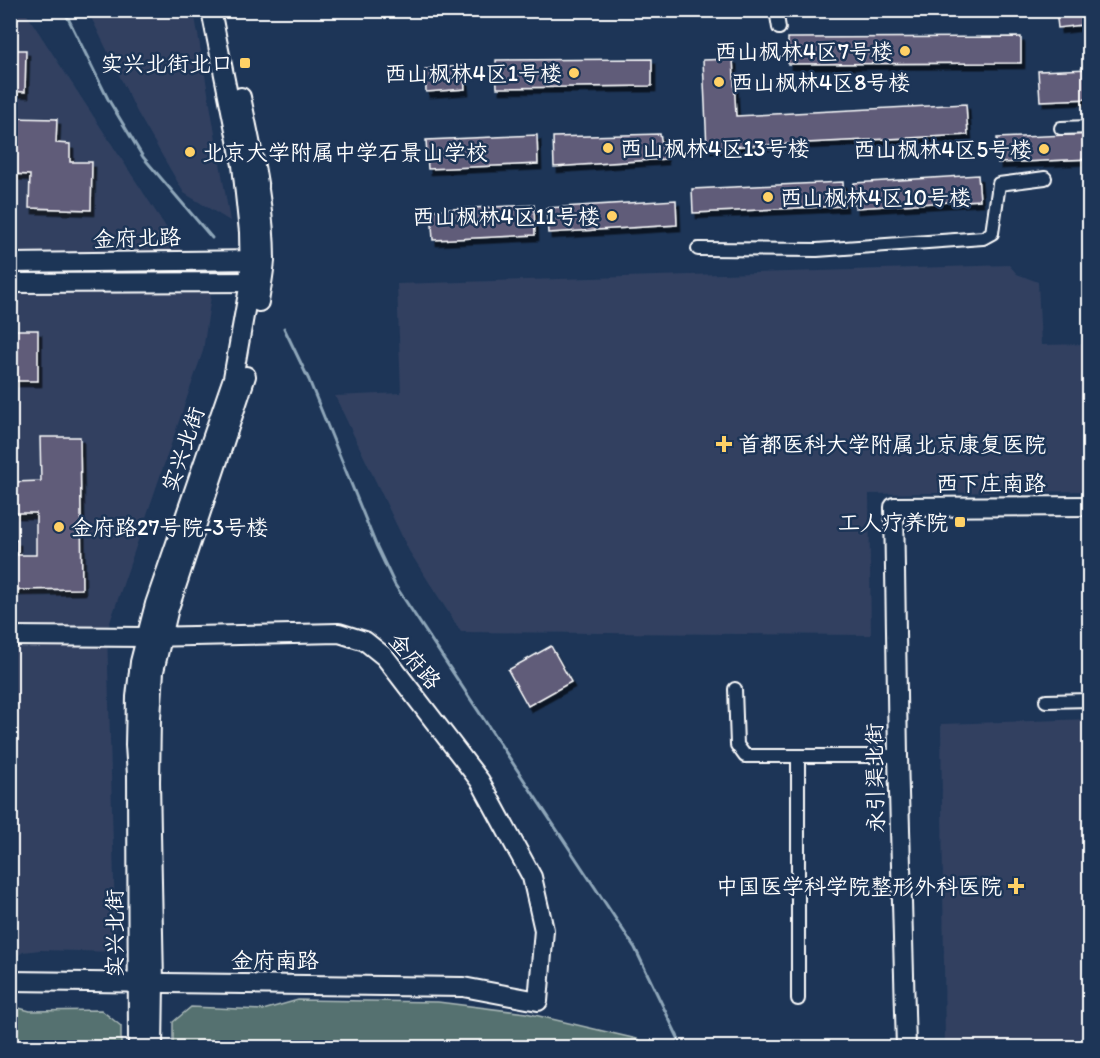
<svg xmlns="http://www.w3.org/2000/svg" width="1100" height="1058" font-family="Itim,'LXGW WenKai TC',sans-serif">
<style>
.built{fill:#314161}
.green{fill:#55716f;stroke:#aab8b7;stroke-width:1.5}
.lines{fill:none;stroke-linecap:round;stroke-linejoin:round}
.stream{stroke:#8ea6b9;stroke-width:3}
.building{fill:#605c79;stroke:#fff;stroke-width:1.5;filter:url(#shadow)}
.street-casing{stroke:#fff;stroke-width:16}
.secondary-casing{stroke:#fff;stroke-width:22}
.street{stroke:#1d3557;stroke-width:12}
.secondary{stroke:#1d3557;stroke-width:18}
.poi-dot{fill:#ffd166;stroke:#1d3557;stroke-width:2}
.labels{text-anchor:middle;dominant-baseline:central;stroke-width:5;stroke-linejoin:round;paint-order:stroke}
.poi-label{font-size:22px;fill:#fff;stroke:#1d3557;text-anchor:end}
.street-label{font-size:22px;fill:#fff;stroke:#1d3557}
</style>
<defs>
<filter id="shadow"><feDropShadow dx="3.5" dy="5.5" stdDeviation="0" flood-color="#0009"/></filter>
</defs>
<rect width="100%" height="100%" fill="#1d3557"/>
<filter id="ink" filterUnits="userSpaceOnUse"><feTurbulence type="fractalNoise" baseFrequency=".0167" numOctaves="2"/><feDisplacementMap in="SourceGraphic" scale="12" xChannelSelector="R" yChannelSelector="G"/><feConvolveMatrix kernelMatrix="1 2 1 2 8 2 1 2 1" color-interpolation-filters="sRGB"/></filter>
<g filter="url(#ink)">
<!-- built -->
<g class="built">
<path d="M24 10 211 296 203 351 107 631 116 952 40 950 23 952 11 961 10 11Z"/>
<path d="M88 11H194L230 221 184 193 137 112Z"/>
<path d="M1009 265 1017 274 1038 282 1041 345 1089 344V491L869 494 871 635 461 632 409 551 335 396 401 393 397 284Z"/>
<path d="M1089 719V1047H945L941 724Z"/>
</g>
<!-- green -->
<g class="green">
<path d="M298 1000 438 1002 526 1013 637 1039 651 1047H173V1022L191 1007 263 1010Z"/>
<path d="M11 1006 30 1011 101 1010 121 1026V1047H11Z"/>
</g>
<g class="lines">
<!-- stream -->
<g class="stream">
<path d="M64 10 108 99 143 157 212 238"/>
<path d="M284 328 309 380 376 545 395 585 635 948 683 1048"/>
</g>
</g>
<!-- building -->
<g class="building">
<path d="M1056 10H1090V24L1058 28Z"/>
<path d="M1021 37V63L788 64V38Z"/>
<path d="M10 50H26L25 92 10 91Z"/>
<path d="M652 59V86L497 88 496 60Z"/>
<path d="M733 59 736 116 966 104 968 135 707 148 703 60Z"/>
<path d="M463 66 465 89 426 92 425 69Z"/>
<path d="M1090 69V99L1040 101 1038 71Z"/>
<path d="M10 118 57 119 56 143 70 144V162H92L91 210 29 208 30 175 12 174Z"/>
<path d="M660 134 665 159 554 167 553 137Z"/>
<path d="M1090 134V159L998 163 997 138Z"/>
<path d="M537 135 538 164 428 169 426 140Z"/>
<path d="M978 175 980 200 855 208 854 183Z"/>
<path d="M843 182 844 206 693 213 692 189Z"/>
<path d="M676 200 677 225 548 233 546 208Z"/>
<path d="M534 205 535 235 433 240 431 210Z"/>
<rect x="10" y="330" width="28" height="51"/>
<path d="M40 437H80L82 589 10 590V540H17V555H36V513H15L14 482 41 481Z"/>
<path d="M551 646 571 682 528 706 508 670Z"/>
</g>
<g class="lines">
<defs>
<g id="street">
<path d="M776 10 779 28"/>
<path d="M1061 128 1090 127"/>
<path d="M698 249 817 250 983 238 992 233 999 184 1045 178"/>
<path d="M735 689 737 745 745 756H898"/>
<path d="M1046 701 1090 700"/>
<path d="M798 756V999"/>
</g>
<g id="secondary">
<path d="M241 97C252 151 265 205 265 260 264 274 261 288 259 302"/>
<path d="M10 263 261 260"/>
<path d="M10 283 260 282"/>
<path d="M10 636 147 637 339 633 365 641 385 657 480 781 532 877 544 930 538 1001 463 987 10 981"/>
<path d="M138 1048 137 775 135 745 136 697 140 662 155 604 233 378 250 282 249 232 242 165 211 10"/>
<path d="M153 1048 154 983 150 782 151 718 154 671 169 608 246 376"/>
<path d="M906 1048 898 756 894 507 1090 506"/>
</g>
</defs>
<!-- street casing -->
<use href="#street" class="street-casing"/>
<!-- secondary casing -->
<use href="#secondary" class="secondary-casing"/>
<!-- street -->
<use href="#street" class="street"/>
<!-- secondary -->
<use href="#secondary" class="secondary"/>
</g>
</g>
<!-- markers -->
<g class="poi-dot">
<circle cx="905" cy="51" r="6"/>
<rect x="239" y="57" width="12" height="12" rx="3"/>
<circle cx="574" cy="73" r="6"/>
<circle cx="719" cy="82" r="6"/>
<circle cx="608" cy="148" r="6"/>
<circle cx="1044" cy="149" r="6"/>
<circle cx="190" cy="152" r="6"/>
<circle cx="768" cy="197" r="6"/>
<circle cx="612" cy="216" r="6"/>
<path d="M721 435h6v6h6v6h-6v6h-6v-6h-6v-6h6z"/>
<rect x="954" y="516" width="12" height="12" rx="3"/>
<circle cx="59" cy="527" r="6"/>
<path d="M1013 877h6v6h6v6h-6v6h-6v-6h-6v-6h6z"/>
</g>
<g class="labels">
<!-- poi labels -->
<g class="poi-label">
<text x="893" y="51">西山枫林4区7号楼</text>
<text x="233" y="63">实兴北街北口</text>
<text x="562" y="73">西山枫林4区1号楼</text>
<text x="731" y="82" text-anchor="start">西山枫林4区8号楼</text>
<text x="620" y="148" text-anchor="start">西山枫林4区13号楼</text>
<text x="1032" y="149">西山枫林4区5号楼</text>
<text x="202" y="152" text-anchor="start">北京大学附属中学石景山学校</text>
<text x="780" y="197" text-anchor="start">西山枫林4区10号楼</text>
<text x="600" y="216">西山枫林4区11号楼</text>
<text x="738" y="444" text-anchor="start">首都医科大学附属北京康复医院</text>
<text x="948" y="522">工人疗养院</text>
<text x="71" y="527" text-anchor="start">金府路27号院-3号楼</text>
<text x="1002" y="886">中国医学科学院整形外科医院</text>
</g>
<!-- street labels -->
<g class="street-label">
<text transform="translate(137 238) rotate(-2)">金府北路</text>
<text transform="translate(183 449) rotate(-71)">实兴北街</text>
<text x="991" y="483">西下庄南路</text>
<text transform="translate(415 661) rotate(49)">金府路</text>
<text transform="translate(875 778) rotate(-91)">永引渠北街</text>
<text transform="translate(114 933) rotate(-90)">实兴北街</text>
<text x="275" y="960">金府南路</text>
</g>
</g>
<!-- margin -->
<rect width="1100" height="1058" fill="none" stroke="#1d3557" stroke-width="36"/>
<rect x="18" y="18" width="1064" height="1022" fill="none" stroke="#fff" stroke-width="2" filter="url(#ink)"/>
</svg>
